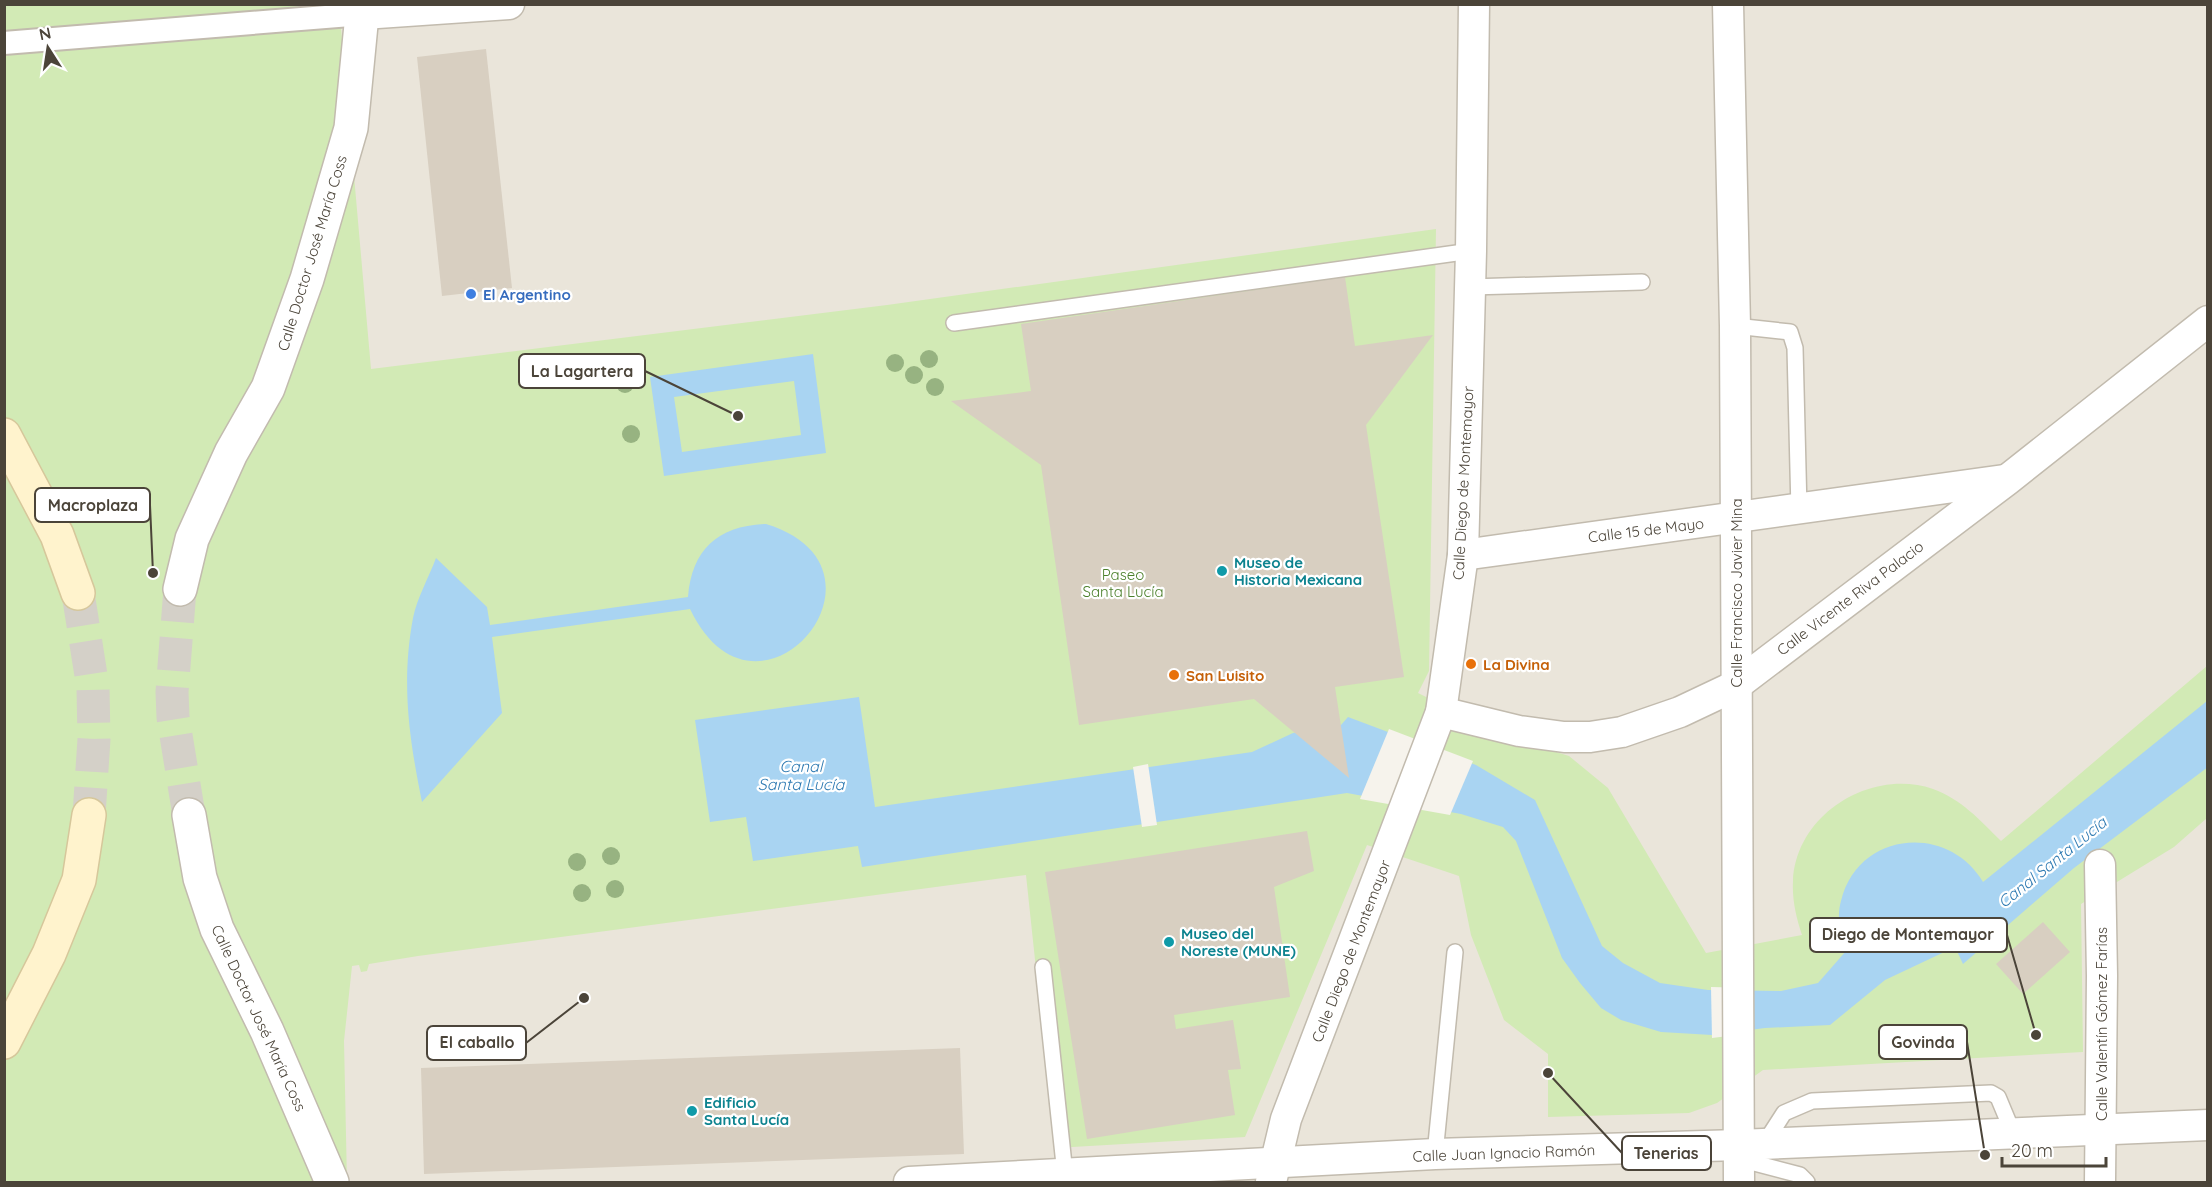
<svg xmlns="http://www.w3.org/2000/svg" width="2212" height="1187" font-family="Quicksand,sans-serif">
<style>
.residential{fill:#eae5da}
.green{fill:#d2eab5}
.water{fill:#a9d4f2;fill-rule:evenodd}
.pier{fill:#f6f3ec}
.building{fill:#d8cfc1}
.lines{fill:none;stroke-linecap:round;stroke-linejoin:round}
.tertiary-tunnel{stroke:#d4d0c8;stroke-width:33;stroke-dasharray:33 16;stroke-linecap:butt}
.secondary-tunnel{stroke:#d4d0c8;stroke-width:33;stroke-dasharray:33 16;stroke-linecap:butt}
.service-casing{stroke:#c2bbae;stroke-width:18}
.pedestrian-casing{stroke:#c2bbae;stroke-width:26}
.minor-casing{stroke:#c2bbae;stroke-width:33}
.tertiary-casing{stroke:#c2bbae;stroke-width:36}
.secondary-casing{stroke:#d6c79b;stroke-width:36}
.service{stroke:#fff;stroke-width:15}
.pedestrian{stroke:#fff;stroke-width:22}
.minor{stroke:#fff;stroke-width:30}
.tertiary{stroke:#fff;stroke-width:33}
.secondary{stroke:#fff3cd;stroke-width:33}
.tree{fill:#97b381}
.shop-dot{fill:#3f7fe0;stroke:#fff;stroke-width:2}
.culture-dot{fill:#0f9aa8;stroke:#fff;stroke-width:2}
.food-dot{fill:#e8710a;stroke:#fff;stroke-width:2}
.labels{text-anchor:middle;dominant-baseline:central;stroke-width:4.5;stroke-linejoin:round;paint-order:stroke}
.street-label{font-size:15px;fill:#4b4439;stroke:#fff}
.shop-label{font-size:15px;font-weight:bold;fill:#366cbe;stroke:#fff;text-anchor:start}
.culture-label{font-size:15px;font-weight:bold;fill:#0d838f;stroke:#fff;text-anchor:start}
.park-label{font-size:15px;fill:#4a7f2a;stroke:#fff}
.food-label{font-size:15px;font-weight:bold;fill:#c56008;stroke:#fff;text-anchor:start}
.water-label{font-size:16px;font-style:italic;fill:#2e7ab2;stroke:#fff}
.leader{fill:none;stroke:#4b4439;stroke-width:2}
.callout-dot{fill:#4b4439;stroke:#fff;stroke-width:2}
.callout{fill:#fff;stroke:#4b4439;stroke-width:2}
.callout-label{font-size:16px;text-anchor:middle;font-weight:bold;fill:#4b4439}
</style>
<rect width="100%" height="100%" fill="#f6f3ec"/>
<!-- residential -->
<rect class="residential" x="5" y="5" width="2202" height="1177"/>
<!-- green -->
<path class="green" d="M4 5H339L371 369 887 305 1436 229 1429 671 1418 693 1503 735 1569 756 1608 788 1706 953 1802 935C1796 917 1792 900 1793 881 1796 814 1871 768 1933 789 1961 799 1980 820 2001 841L2207 666V818L2174 847 2081 904 2083 1052 1763 1070 1717 1103 1689 1113 1548 1117V1054L1504 1020 1471 935 1459 876 1367 845 1245 1137 1055 1148 1026 875 418 956 369 964 367 971 361 972 359 965 352 966 344 1041 347 1182H5Z"/>
<!-- water -->
<g class="water">
<path d="M813 354 826 453 664 476 650 377ZM794 381 801 435 682 452 674 397Z"/>
<path d="M766 524C910 568 757 749 690 609L492 637 502 713 422 802C409 738 401 683 413 618 417 598 429 577 436 558L487 607 490 625 688 597C692 549 718 526 766 524Z"/>
<path d="M859 697 875 807 1252 752 1293 733 1341 725 1348 717 1476 765 1535 800 1602 946 1623 963 1660 983 1708 990 1781 991 1818 983 1846 951C1841 935 1836 918 1841 901 1858 831 1948 823 1983 882L2207 701 2208 767 2074 868 1963 964 1955 947 1885 980 1830 1025 1765 1028 1712 1035 1661 1032 1621 1020 1601 1008 1580 983 1562 958 1516 841 1503 827 1461 814 1347 793 862 867 858 846 753 861 746 817 710 822 695 720Z"/>
</g>
<!-- pier -->
<g class="pier">
<path d="M1389 729 1473 761 1450 815 1360 799Z"/>
<path d="M1148 764 1157 825 1142 827 1133 767Z"/>
<path d="M1711 987 1752 988 1753 1033 1712 1038Z"/>
</g>
<!-- building -->
<g class="building">
<path d="M486 49 512 288 442 296 417 57Z"/>
<path d="M1345 277 1355 346 1433 335 1366 425 1404 677 1335 687 1349 778 1254 699 1079 725 1041 465 951 401 1031 391 1021 324Z"/>
<path d="M1307 831 1314 871 1274 887 1290 997 1174 1015 1176 1029 1233 1020 1241 1069 1228 1070 1235 1115 1087 1139 1045 872Z"/>
<path d="M2043 922 2070 952 2023 994 1996 964Z"/>
<path d="M960 1048 964 1154 424 1174 421 1068Z"/>
</g>
<g class="lines">
<!-- tertiary-tunnel -->
<path class="tertiary-tunnel" d="M180 589 172 692 173 717 189 815"/>
<!-- secondary-tunnel -->
<path class="secondary-tunnel" d="M78 593 93 688 94 739 89 815"/>
<defs>
<g id="service">
<path d="M1470 287 1642 282"/>
<path d="M954 323 1471 251"/>
<path d="M1735 326 1790 332 1795 348 1799 510"/>
<path d="M1043 967 1065 1174"/>
<path d="M1764 1144 1784 1113 1812 1101 1991 1093 1998 1097 2013 1133"/>
<path d="M1435 1154 1455 952"/>
<path d="M1739 1159 1800 1175 1807 1182"/>
</g>
<path id="pedestrian" d="M4 43 363 14"/>
<g id="minor">
<path d="M1728 4 1735 326 1739 1182"/>
<path d="M363 14 509 4"/>
<path d="M1463 555 2004 480"/>
<path d="M1441 712 1519 731 1564 737H1590L1622 732 1680 712 1735 686 2007 480 2208 321"/>
<path d="M909 1182 1435 1154 1739 1145 2208 1125"/>
<path d="M1271 1182 1286 1119 1441 712 1463 555 1471 251 1474 4"/>
<path d="M2100 1182 2102 976 2100 865"/>
</g>
<g id="tertiary">
<path d="M180 589 192 539 231 453 268 388 307 279 351 128 363 4"/>
<path d="M189 815 200 878 217 929 267 1031 332 1182"/>
</g>
<g id="secondary">
<path d="M4 435 57 535 78 593"/>
<path d="M4 1042 49 954 79 880 89 815"/>
</g>
</defs>
<!-- service casing -->
<use href="#service" class="service-casing"/>
<!-- pedestrian casing -->
<use href="#pedestrian" class="pedestrian-casing"/>
<!-- minor casing -->
<use href="#minor" class="minor-casing"/>
<!-- tertiary casing -->
<use href="#tertiary" class="tertiary-casing"/>
<!-- secondary casing -->
<use href="#secondary" class="secondary-casing"/>
<!-- service -->
<use href="#service" class="service"/>
<!-- pedestrian -->
<use href="#pedestrian" class="pedestrian"/>
<!-- minor -->
<use href="#minor" class="minor"/>
<!-- tertiary -->
<use href="#tertiary" class="tertiary"/>
<!-- secondary -->
<use href="#secondary" class="secondary"/>
</g>
<!-- trees -->
<g class="tree">
<circle cx="929" cy="359" r="9"/>
<circle cx="895" cy="363" r="9"/>
<circle cx="914" cy="375" r="9"/>
<circle cx="625" cy="384" r="9"/>
<circle cx="935" cy="387" r="9"/>
<circle cx="631" cy="434" r="9"/>
<circle cx="611" cy="856" r="9"/>
<circle cx="577" cy="862" r="9"/>
<circle cx="615" cy="889" r="9"/>
<circle cx="582" cy="893" r="9"/>
</g>
<!-- markers -->
<circle class="shop-dot" cx="471" cy="294" r="6"/>
<g class="culture-dot">
<circle cx="1222" cy="571" r="6"/>
<circle cx="1169" cy="942" r="6"/>
<circle cx="692" cy="1111" r="6"/>
</g>
<g class="food-dot">
<circle cx="1471" cy="664" r="6"/>
<circle cx="1174" cy="675" r="6"/>
</g>
<g class="labels">
<!-- street labels -->
<g class="street-label">
<text transform="translate(312 253) rotate(-73)">Calle Doctor José María Coss</text>
<text transform="translate(1463 483) rotate(-87)">Calle Diego de Montemayor</text>
<text transform="translate(1646 530) rotate(-7)">Calle 15 de Mayo</text>
<text transform="translate(1736 593) rotate(-90)">Calle Francisco Javier Mina</text>
<text transform="translate(1850 598) rotate(-37)">Calle Vicente Riva Palacio</text>
<text transform="translate(1351 951) rotate(-69)">Calle Diego de Montemayor</text>
<text transform="translate(259 1018) rotate(65)">Calle Doctor José María Coss</text>
<text transform="translate(2101 1024) rotate(-90)">Calle Valentín Gómez Farías</text>
<text transform="translate(1504 1153) rotate(-2)">Calle Juan Ignacio Ramón</text>
</g>
<!-- shop labels -->
<g class="shop-label">
<text x="483" y="294">El Argentino</text>
</g>
<!-- culture labels -->
<g class="culture-label">
<text x="1234" y="562">Museo de<tspan x="1234" dy="17">Historia Mexicana</tspan></text>
<text x="1181" y="933">Museo del<tspan x="1181" dy="17">Noreste (MUNE)</tspan></text>
<text x="704" y="1102">Edificio<tspan x="704" dy="17">Santa Lucía</tspan></text>
</g>
<!-- park labels -->
<g class="park-label">
<text x="1123" y="574">Paseo<tspan x="1123" dy="17">Santa Lucía</tspan></text>
</g>
<!-- food labels -->
<g class="food-label">
<text x="1483" y="664">La Divina</text>
<text x="1186" y="675">San Luisito</text>
</g>
<!-- water labels -->
<g class="water-label">
<text x="801" y="766">Canal<tspan x="801" dy="18">Santa Lucía</tspan></text>
<text transform="translate(2052 862) rotate(-39)">Canal Santa Lucía</text>
</g>
</g>
<!-- callouts -->
<path class="leader" d="M738 416L645 371M153 573L150 505M2036 1035L2007 935M1985 1155L1967 1042M584 998L526 1043M1548 1073L1622 1153"/>
<g class="callout-dot">
<circle cx="738" cy="416" r="6"/>
<circle cx="153" cy="573" r="6"/>
<circle cx="2036" cy="1035" r="6"/>
<circle cx="1985" cy="1155" r="6"/>
<circle cx="584" cy="998" r="6"/>
<circle cx="1548" cy="1073" r="6"/>
</g>
<g class="callout">
<rect x="519" y="354" width="126" height="34" rx="6"/>
<rect x="35" y="488" width="115" height="34" rx="6"/>
<rect x="1810" y="918" width="197" height="34" rx="6"/>
<rect x="1879" y="1025" width="88" height="34" rx="6"/>
<rect x="427" y="1026" width="99" height="34" rx="6"/>
<rect x="1622" y="1136" width="89" height="34" rx="6"/>
</g>
<g class="callout-label">
<text x="582" y="377">La Lagartera</text>
<text x="93" y="511">Macroplaza</text>
<text x="1908" y="940">Diego de Montemayor</text>
<text x="1923" y="1048">Govinda</text>
<text x="477" y="1048">El caballo</text>
<text x="1666" y="1159">Tenerias</text>
</g>
<!-- border -->
<rect width="2212" height="1187" fill="none" stroke="#4b4439" stroke-width="12"/>
<!-- north arrow -->
<g transform="translate(48 48) rotate(348)" stroke="#ffffff" stroke-width="4.5" paint-order="stroke">
<path d="M0-4.5L10 22L0 15L-10 22Z" fill="#4b4439"/>
<text y="-9" font-size="16" font-weight="bold" text-anchor="middle" fill="#4b4439">N</text>
</g>
<!-- scale -->
<path d="M2002 1157v9h104v-9" fill="none" stroke="#4b4439" stroke-width="3"/>
<text x="2011" y="1157" font-size="18" fill="#4b4439" stroke="#ffffff" stroke-width="4.5" paint-order="stroke">20 m</text>
</svg>
